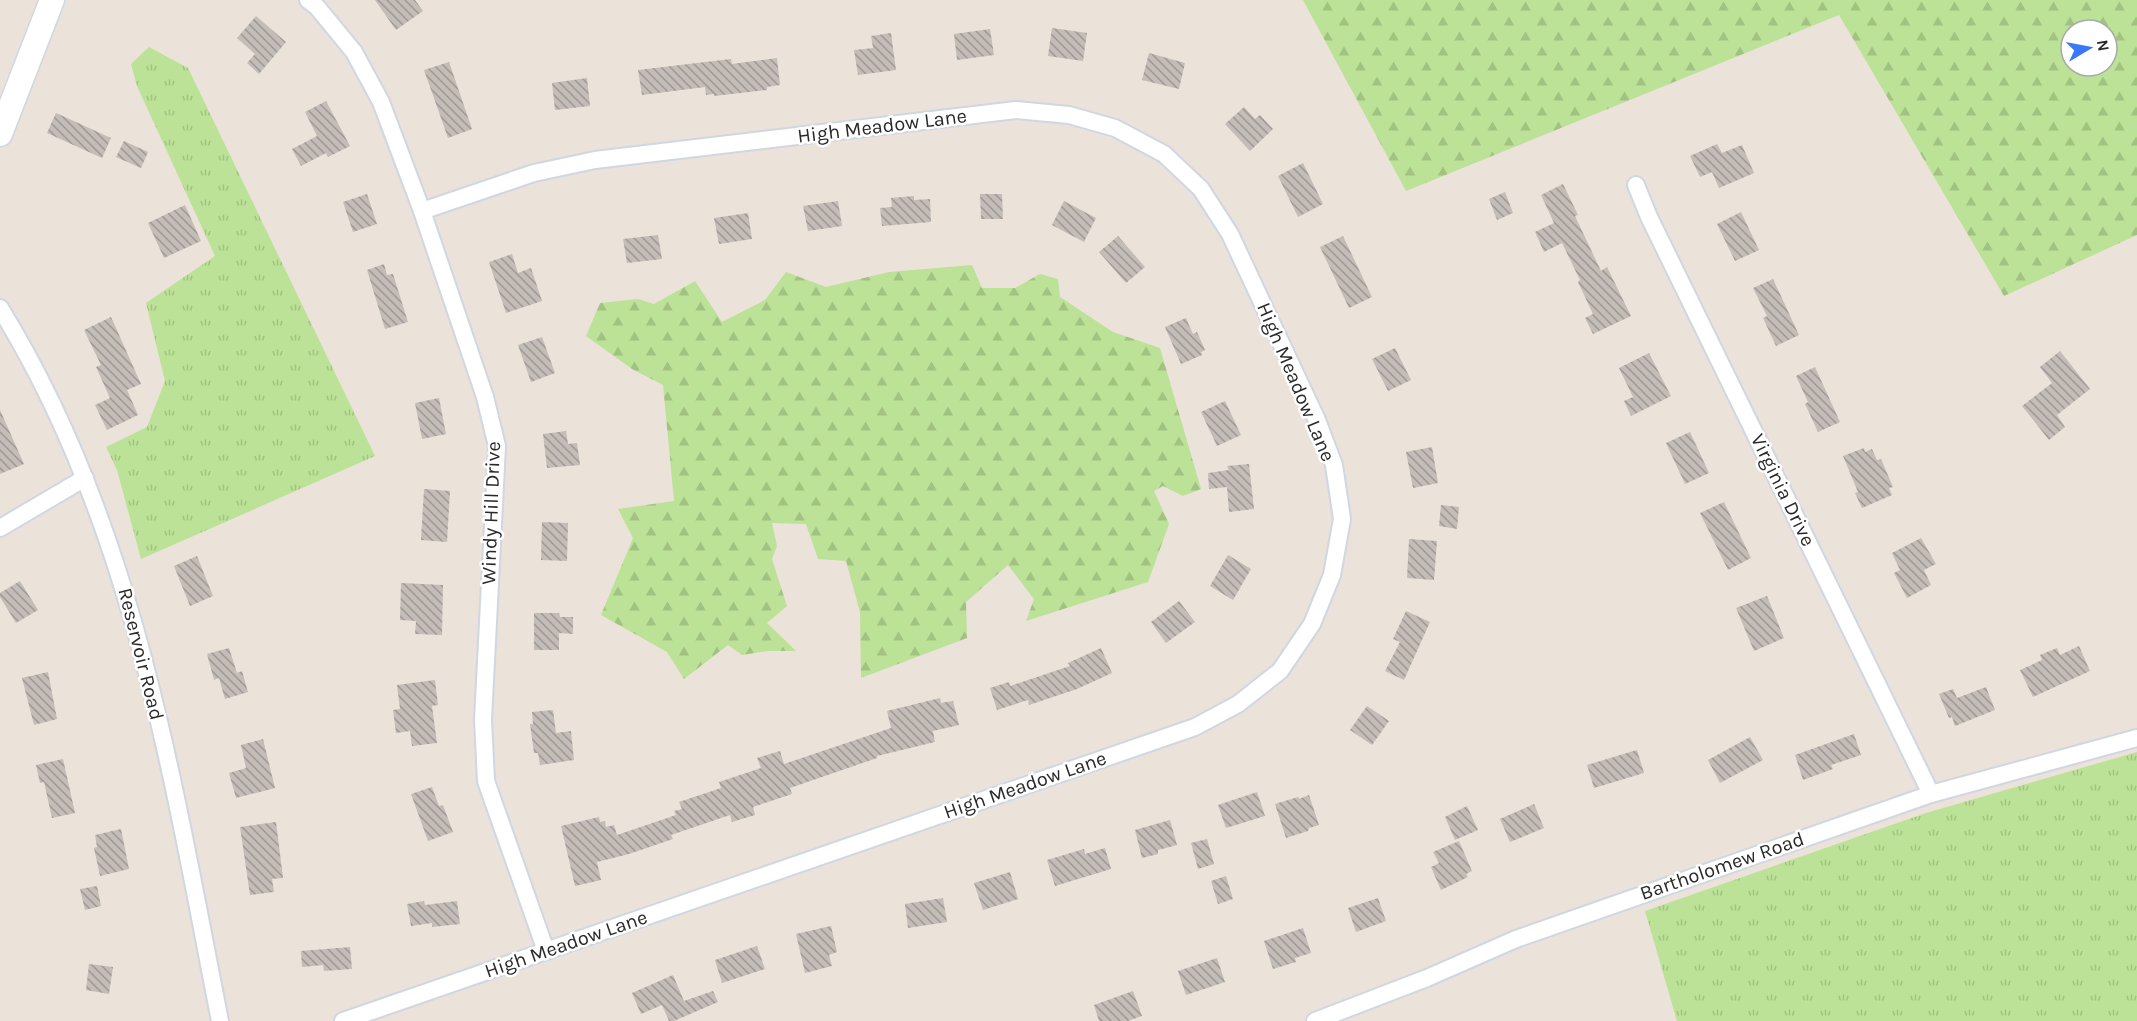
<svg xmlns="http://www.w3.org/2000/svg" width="2137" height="1021" font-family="Karla,sans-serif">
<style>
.grass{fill:url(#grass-tufts)}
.forest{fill:url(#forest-firs);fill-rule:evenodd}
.building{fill:url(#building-back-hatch)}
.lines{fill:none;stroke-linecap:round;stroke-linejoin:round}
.street-casing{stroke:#d0d6e2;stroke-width:20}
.secondary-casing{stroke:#d0d6e2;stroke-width:27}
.street{stroke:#fff;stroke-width:16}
.secondary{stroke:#fff;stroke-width:24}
.labels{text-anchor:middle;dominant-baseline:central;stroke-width:5;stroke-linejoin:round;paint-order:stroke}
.street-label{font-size:20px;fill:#292929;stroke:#fff}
</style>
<defs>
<pattern id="grass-tufts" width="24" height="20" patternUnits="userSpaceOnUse" patternTransform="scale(1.5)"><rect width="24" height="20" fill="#bbe296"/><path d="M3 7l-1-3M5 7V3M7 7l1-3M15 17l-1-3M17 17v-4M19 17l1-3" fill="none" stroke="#a1c281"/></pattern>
<pattern id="forest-firs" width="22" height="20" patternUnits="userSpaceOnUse" patternTransform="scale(1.5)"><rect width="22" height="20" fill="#bbe296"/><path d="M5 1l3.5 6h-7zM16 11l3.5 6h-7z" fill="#a1c281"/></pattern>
<pattern id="building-back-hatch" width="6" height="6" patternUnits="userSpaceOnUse" patternTransform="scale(1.5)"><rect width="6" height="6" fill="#c3bcb7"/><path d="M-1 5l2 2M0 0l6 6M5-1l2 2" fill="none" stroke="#9e9995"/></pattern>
</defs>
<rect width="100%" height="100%" fill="#ebe2da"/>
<!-- grass -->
<g class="grass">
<path d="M149 47 188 68 375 456 141 559 117 470 106 447 147 427 165 381 146 303 215 256 137 86 131 64Z"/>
<path d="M2137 752V1021H1677L1645 911 1926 813Z"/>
</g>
<!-- forest -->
<g class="forest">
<path d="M1303 0H2137V235L2004 296 1839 15 1406 191ZM2071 30H2107V66H2071Z"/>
<path d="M972 265 982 288H1015L1040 274 1058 279 1060 297 1113 332 1160 348 1201 489 1183 496 1163 486 1154 491 1169 524 1148 582 1026 621 1034 599 1008 565 966 602 967 638 861 678 860 612 846 561 818 559 806 524 772 523 777 546 772 559 787 606 767 623 796 651H768L742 655 728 645 684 679 667 652 601 615 633 538 618 509 674 501 663 385 632 369 586 336 600 303 638 299 654 304 695 281 722 322 765 300 786 272 826 287 889 272Z"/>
</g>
<!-- building -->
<g class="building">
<path d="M375 0H415L423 11 396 30Z"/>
<path d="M256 16 286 42 259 74 247 63 255 54 237 38Z"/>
<path d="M1052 28 1087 33 1083 61 1048 56Z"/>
<path d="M990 29 994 55 957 60 954 34Z"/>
<path d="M891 33 896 70 858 75 854 50 873 48 871 36Z"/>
<path d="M1149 53 1185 63 1179 89 1142 80Z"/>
<path d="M777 58 780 85 767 87V90L714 96V94L706 95 705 87 642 95 638 70 731 59 732 64Z"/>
<path d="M449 62 472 129 448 138 424 70Z"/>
<path d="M587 78 590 106 555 110 552 83Z"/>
<path d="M326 101 350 146 328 157 326 153 301 166 292 149 317 136 305 112Z"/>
<path d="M1244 107 1255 119 1260 115 1273 129 1250 151 1225 124Z"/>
<path d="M56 113 111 138 102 158 47 133Z"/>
<path d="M124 141 148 152 141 168 116 157Z"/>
<path d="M1717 144 1722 153 1742 145 1754 173 1719 188 1712 172 1700 177 1690 156Z"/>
<path d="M1303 163 1323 204 1298 217 1278 176Z"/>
<path d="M1563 184 1578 215 1575 216 1601 271 1607 267 1631 316 1593 334 1585 318 1593 314 1578 282 1580 280 1562 243 1544 252 1535 232 1554 223 1541 195Z"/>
<path d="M1505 192 1513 213 1497 220 1489 199Z"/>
<path d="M367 194 377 224 353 232 343 202Z"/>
<path d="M980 194H1002L1003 219H981Z"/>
<path d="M914 196V200L930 199 931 222 882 226 880 208 892 207 891 198Z"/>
<path d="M838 201 842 226 808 231 803 206Z"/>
<path d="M1064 201 1096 218 1084 242 1052 225Z"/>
<path d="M185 205 201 241 164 258 148 223Z"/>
<path d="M1741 212 1759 250 1735 261 1717 224Z"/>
<path d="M748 213 752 239 719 244 714 218Z"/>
<path d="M658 235 662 259 627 263 623 239Z"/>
<path d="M1118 236 1145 267 1126 283 1099 252Z"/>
<path d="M1343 236 1372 297 1349 308 1320 247Z"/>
<path d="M512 254 518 273 531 268 542 301 506 313 489 262Z"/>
<path d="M384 264 387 275 393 274 408 322 385 329 367 270Z"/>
<path d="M1773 279 1799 335 1776 346 1763 318 1767 316 1753 288Z"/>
<path d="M111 317 141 384 127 390 138 415 107 430 95 405 110 398 96 367 101 365 84 330Z"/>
<path d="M1186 318 1193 334 1197 332 1205 350 1201 352 1202 355 1181 364 1165 327Z"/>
<path d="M542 337 555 373 531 382 518 345Z"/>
<path d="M1395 348 1411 380 1388 391 1372 359Z"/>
<path d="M2060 351 2090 389 2057 415 2065 427 2049 440 2022 406 2052 383 2040 367Z"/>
<path d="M1649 353 1671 396 1631 416 1624 401 1633 397 1619 368Z"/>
<path d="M1815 367 1840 422 1818 432 1805 404 1808 402 1796 376Z"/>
<path d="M439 398 446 434 422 439 415 403Z"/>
<path d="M1225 401 1241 435 1217 446 1201 412Z"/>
<path d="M0 410 24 464 0 474Z"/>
<path d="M566 431 568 444 577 443 580 465 547 468 543 434Z"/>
<path d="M1690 432 1709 473 1685 484 1666 443Z"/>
<path d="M1432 447 1438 483 1413 488 1406 452Z"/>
<path d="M1864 448 1865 452 1872 449 1877 460 1881 459 1893 487 1889 488 1892 495 1862 508 1855 493 1858 492 1843 456Z"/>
<path d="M1249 464 1254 509 1229 512 1227 487 1209 489 1208 473 1229 470 1227 466Z"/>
<path d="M424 489 450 491 447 542 421 540Z"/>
<path d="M1724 502 1751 558 1728 570 1700 513Z"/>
<path d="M1441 505 1459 507 1457 529 1439 526Z"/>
<path d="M542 522 568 523 567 561 541 560Z"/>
<path d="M1921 538 1936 564 1924 570 1931 585 1907 598 1894 573 1900 570 1892 553Z"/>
<path d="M1409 539 1437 541 1434 580 1407 578Z"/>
<path d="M1228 555 1251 569 1233 600 1210 586Z"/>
<path d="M197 556 213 596 190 606 174 566Z"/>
<path d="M20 581 38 610 16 623 0 597V593Z"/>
<path d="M401 583 443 585 442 635 415 634 416 621 400 620Z"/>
<path d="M1767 596 1784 638 1754 651 1736 608Z"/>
<path d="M1179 601 1195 622 1166 643 1151 622Z"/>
<path d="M1406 611 1430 622 1404 680 1385 671 1400 642 1393 639Z"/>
<path d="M534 613H559L560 617H573V634L559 633V650H534Z"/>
<path d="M2079 646 2090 671 2033 697 2020 670 2042 660 2040 655 2057 648 2060 655Z"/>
<path d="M229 648 237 673 242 671 248 692 225 699 219 678 214 680 207 654Z"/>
<path d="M1101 648 1112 673 1077 689 1029 705 1028 700 997 710 990 688 1009 682 1010 686 1070 666 1068 663Z"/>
<path d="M48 672 57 719 34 725 22 678Z"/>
<path d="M435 680 438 705 432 706 437 743 412 746 410 731 396 733 393 710 400 709 397 685Z"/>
<path d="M1986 687 1995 710 1955 726 1952 717 1949 718 1939 694 1953 689 1957 698Z"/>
<path d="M940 698 941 703 953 701 959 725 933 731 935 742 877 756V758L790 788 792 794 753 807 755 815 732 822 730 815 671 835 673 839 629 854 597 862 601 880 575 886 561 826 599 817 600 822 605 821 606 827 614 825 617 835 676 815 674 811 682 809 679 802 721 788 719 782 761 768 757 758 780 751 784 764 891 728 887 711Z"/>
<path d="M1367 706 1389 721 1372 745 1350 730Z"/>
<path d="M553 710 556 733 571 731 574 760 540 765 538 753H534L530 724H533L532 712Z"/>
<path d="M1854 734 1861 755 1831 765 1833 769 1803 780 1795 755Z"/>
<path d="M1750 737 1763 760 1720 783 1708 760Z"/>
<path d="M263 739 275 788 236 798 229 773 246 768 241 745Z"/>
<path d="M1637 750 1644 773 1594 788 1587 765Z"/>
<path d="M63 759 75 813 52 818 44 782 40 783 36 765Z"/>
<path d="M432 787 439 806 443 805 453 832 428 841 411 794Z"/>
<path d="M1257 792 1265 816 1226 828 1218 805Z"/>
<path d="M1309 795 1319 825 1309 828 1308 831 1286 838 1275 804 1298 797 1299 799Z"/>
<path d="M1534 804 1544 828 1510 842 1500 819Z"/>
<path d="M1467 806 1478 830 1455 840 1445 817Z"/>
<path d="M1170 820 1177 845 1158 850V854L1142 858 1135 830Z"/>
<path d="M276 822 283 878 272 879 274 892 250 895 240 827Z"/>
<path d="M121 829 129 869 100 876 94 848 97 847 95 835Z"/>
<path d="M1207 839 1214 864 1198 869 1191 843Z"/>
<path d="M1459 841 1472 871 1466 874 1468 877 1441 890 1431 867 1439 863 1433 852Z"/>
<path d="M1105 848 1111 869 1055 886 1047 860 1084 849 1085 854Z"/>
<path d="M1010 872 1018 899 983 910 974 883Z"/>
<path d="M1226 876 1233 899 1218 904 1211 881Z"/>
<path d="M97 886 101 906 85 910 80 889Z"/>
<path d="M943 898 947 922 908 928 905 904Z"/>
<path d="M1378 898 1386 921 1356 932 1348 908Z"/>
<path d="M424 901 425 905 457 901 460 924 432 927V923L411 926 407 904Z"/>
<path d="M831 926 837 952 829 955 832 966 805 973 796 934Z"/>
<path d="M1303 928 1311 953 1295 958 1296 962 1273 969 1264 941Z"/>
<path d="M757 946 765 969 722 983 715 960Z"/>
<path d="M350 947 352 969 324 971 323 965 302 967 301 951Z"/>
<path d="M1217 958 1225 982 1186 995 1178 971Z"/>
<path d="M89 964 113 967 109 994 86 990Z"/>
<path d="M673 975 684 1001 713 991 718 1002 674 1021H669L662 1005 641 1014 632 993Z"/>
<path d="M1133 991 1142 1016 1128 1021H1099L1094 1005Z"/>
</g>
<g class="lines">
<defs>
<g id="street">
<path d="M308 0 317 7 354 52 381 102 422 211 485 397 497 446 483 720 486 781 546 951"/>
<path d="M1636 185 1649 217 1931 794"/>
<path d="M0 308C133 523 172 777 220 1021"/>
<path d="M0 528 85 478"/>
<path d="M343 1021 1195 727 1238 704 1280 671 1312 624 1332 575 1342 519 1334 465 1317 420 1230 234 1201 189 1164 154 1115 128 1069 115 1016 110 595 160 534 173 422 211"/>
<path d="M1315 1021 1427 978 1516 939 1931 794 2137 738"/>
</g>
<path id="secondary" d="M0 134 52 0"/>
</defs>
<!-- street casing -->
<use href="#street" class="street-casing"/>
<!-- secondary casing -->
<use href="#secondary" class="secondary-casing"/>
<!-- street -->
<use href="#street" class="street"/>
<!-- secondary -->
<use href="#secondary" class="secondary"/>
</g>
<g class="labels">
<!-- street labels -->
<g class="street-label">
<text transform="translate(882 126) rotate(-7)">High Meadow Lane</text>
<text transform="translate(1296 382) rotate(67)">High Meadow Lane</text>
<text transform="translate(1783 490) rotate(64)">Virginia Drive</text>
<text transform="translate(491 513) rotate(-88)">Windy Hill Drive</text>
<text transform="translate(141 654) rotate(76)">Reservoir Road</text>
<text transform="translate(1025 785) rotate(-19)">High Meadow Lane</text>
<text transform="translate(1722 866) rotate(-19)">Bartholomew Road</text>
<text transform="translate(566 944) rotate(-19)">High Meadow Lane</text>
</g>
</g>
<!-- north arrow -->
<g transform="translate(2089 48) rotate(80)"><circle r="28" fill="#ffffff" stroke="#a9a9a9" stroke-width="1.5"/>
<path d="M0-4.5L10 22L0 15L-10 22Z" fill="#3979f9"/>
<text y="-9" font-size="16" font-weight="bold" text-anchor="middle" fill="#292929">N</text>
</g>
</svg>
